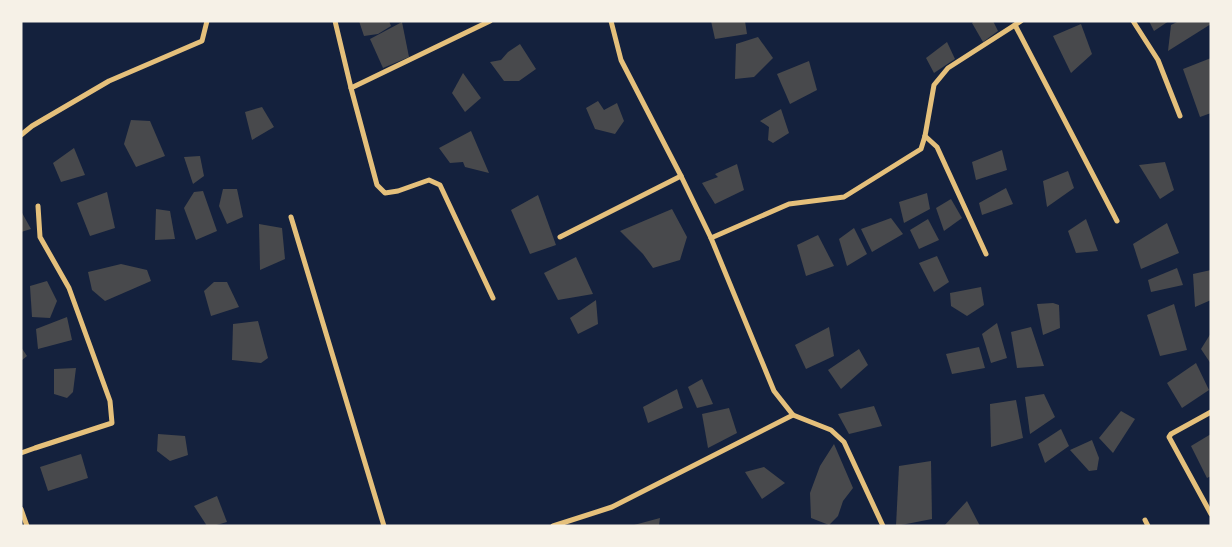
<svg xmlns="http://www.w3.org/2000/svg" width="1232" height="547" font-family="Raleway,sans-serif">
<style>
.building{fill:#48494c}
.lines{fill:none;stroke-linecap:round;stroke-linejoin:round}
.minor{stroke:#e5c07b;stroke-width:5}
</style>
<rect width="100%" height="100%" fill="#14213d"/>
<!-- building -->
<g class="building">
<path d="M359 21H389L391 26 378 34 364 36Z"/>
<path d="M711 21H745L747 34 715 39Z"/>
<path d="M974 21H993L998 31 983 42 972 23Z"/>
<path d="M1149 21H1169L1154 31Z"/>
<path d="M1179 21H1210L1211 24 1168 51 1171 25Z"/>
<path d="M402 22 409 57 383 68 370 39Z"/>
<path d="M1081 24 1092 54 1071 73 1053 36Z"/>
<path d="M758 37 773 58 754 77 735 79 736 44Z"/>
<path d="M947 42 955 59 934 73 926 58Z"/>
<path d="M520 44 536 69 519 81H504L490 62 501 60 508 52Z"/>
<path d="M1211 58V113L1200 117 1183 69Z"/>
<path d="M809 61 817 90 790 104 777 74Z"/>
<path d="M463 73 481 98 465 112 452 93Z"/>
<path d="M598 101 604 110 617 103 624 121 615 134 595 129 586 108Z"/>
<path d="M262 107 274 127 252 140 245 112Z"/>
<path d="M781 109 789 133 773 143 768 140 769 127 760 121Z"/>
<path d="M131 120 150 121 165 156 136 167 124 144Z"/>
<path d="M471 131 489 173 465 167 463 162 450 163 439 148Z"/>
<path d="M74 148 85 175 61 182 53 163Z"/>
<path d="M1002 150 1007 170 976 180 972 162Z"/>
<path d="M200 156 204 176 193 184 184 157Z"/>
<path d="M1165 162 1174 190 1160 199 1139 165Z"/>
<path d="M737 164 744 190 715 204 702 183 718 177 715 174Z"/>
<path d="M1068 171 1074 188 1047 207 1043 181Z"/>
<path d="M1006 188 1013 204 982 215 979 203Z"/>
<path d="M223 189H237L243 217 227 224 219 206Z"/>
<path d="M203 191 217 231 196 240 184 208 194 192Z"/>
<path d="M107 192 115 228 90 236 77 203Z"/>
<path d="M927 193 930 209 904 223 899 202Z"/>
<path d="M538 195 556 245 530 254 511 210Z"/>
<path d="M951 199 962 218 944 231 936 208Z"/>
<path d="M156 209 170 211 175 239 155 240Z"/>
<path d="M672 209 687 237 680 260 653 268 643 254 620 231Z"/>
<path d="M21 211 31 229 21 232Z"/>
<path d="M891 218 903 234 872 252 861 229Z"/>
<path d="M928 219 939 240 919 249 910 230Z"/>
<path d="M1086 219 1098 251 1076 253 1068 231Z"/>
<path d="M1167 223 1179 253 1141 269 1133 244Z"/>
<path d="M259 224 282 228 285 259 260 270Z"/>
<path d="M854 228 867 254 847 266 839 239Z"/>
<path d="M818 235 834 266 806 276 797 245Z"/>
<path d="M937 256 949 282 934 292 919 263Z"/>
<path d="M576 257 593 294 558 300 544 273Z"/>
<path d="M121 264 147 270 151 281 105 301 92 290 88 272Z"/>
<path d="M1177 268 1183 285 1151 292 1148 280Z"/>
<path d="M1211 270V300L1195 307 1193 274Z"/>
<path d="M47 281 57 301 50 318 32 317 30 286Z"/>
<path d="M214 282H227L239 307 211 316 204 291Z"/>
<path d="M981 287 984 305 967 316 951 306 950 293Z"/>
<path d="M596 300 598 324 578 334 570 318Z"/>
<path d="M1053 303 1059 305 1060 328 1043 335 1037 304Z"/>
<path d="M1174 304 1187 350 1160 356 1147 315Z"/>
<path d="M67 317 72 340 38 349 36 329Z"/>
<path d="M258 321 268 358 261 363 232 360 233 324Z"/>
<path d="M997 323 1007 358 991 363 982 334Z"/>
<path d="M829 327 834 356 806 369 795 345Z"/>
<path d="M1031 327 1044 366 1017 368 1011 332Z"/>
<path d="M1211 333V364L1201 349Z"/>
<path d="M21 347 27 356 21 361Z"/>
<path d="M979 347 985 368 952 374 946 354Z"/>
<path d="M859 349 868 365 841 389 828 370Z"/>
<path d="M1196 363 1209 390 1182 408 1167 383Z"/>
<path d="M76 368 73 392 67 398 54 394V369Z"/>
<path d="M702 379 713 404 697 408 688 387Z"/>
<path d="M677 389 683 408 648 423 643 407Z"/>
<path d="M1044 394 1055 417 1030 434 1025 397Z"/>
<path d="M1016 400 1023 438 991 447 990 404Z"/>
<path d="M874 406 882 426 849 434 838 414Z"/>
<path d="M729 408 737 433 708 448 702 414Z"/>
<path d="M1121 411 1135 419 1113 453 1099 438Z"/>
<path d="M1061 429 1069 446 1045 463 1038 444Z"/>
<path d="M158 434 185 436 188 455 170 461 157 451Z"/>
<path d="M1211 434V476L1207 478 1191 446Z"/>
<path d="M1092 440 1099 458 1097 470 1089 471 1070 450Z"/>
<path d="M834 444 853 488 843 501 838 516 829 525 811 518 810 493 820 466Z"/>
<path d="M81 454 88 478 48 491 40 467Z"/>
<path d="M931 461 932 519 896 526 899 466Z"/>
<path d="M764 467 785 483 762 499 745 472Z"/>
<path d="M217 496 227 522 213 526H207L194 506Z"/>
<path d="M967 501 980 526H944Z"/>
<path d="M660 518 659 526H634V525Z"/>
</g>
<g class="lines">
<!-- minor -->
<g class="minor">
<path d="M335 21 351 88 490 21"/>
<path d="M611 21 621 60 681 176 711 238 774 391 793 415 831 430 844 442 883 526"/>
<path d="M1133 21 1158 60 1180 116"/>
<path d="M1015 25 1117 221"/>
<path d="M351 88 377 185 385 193 398 191 429 180 440 185 493 298"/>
<path d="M21 135 32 126 109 81 202 41 207 21"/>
<path d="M925 136 937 147 986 254"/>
<path d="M291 217 384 526"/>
<path d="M560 237 681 176"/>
<path d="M711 238 789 204 844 197 921 149 925 136 934 85 948 68 1021 21"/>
<path d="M1211 412 1171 434 1169 437 1211 514"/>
<path d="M21 453 35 448 112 423 110 401 69 288 40 237 38 206"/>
<path d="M21 509 27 526"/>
<path d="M1145 520 1148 526"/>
<path d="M553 526 612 507 793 415"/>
</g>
</g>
<!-- border -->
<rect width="1232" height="547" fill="none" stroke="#f6f1e7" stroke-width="45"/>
</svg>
